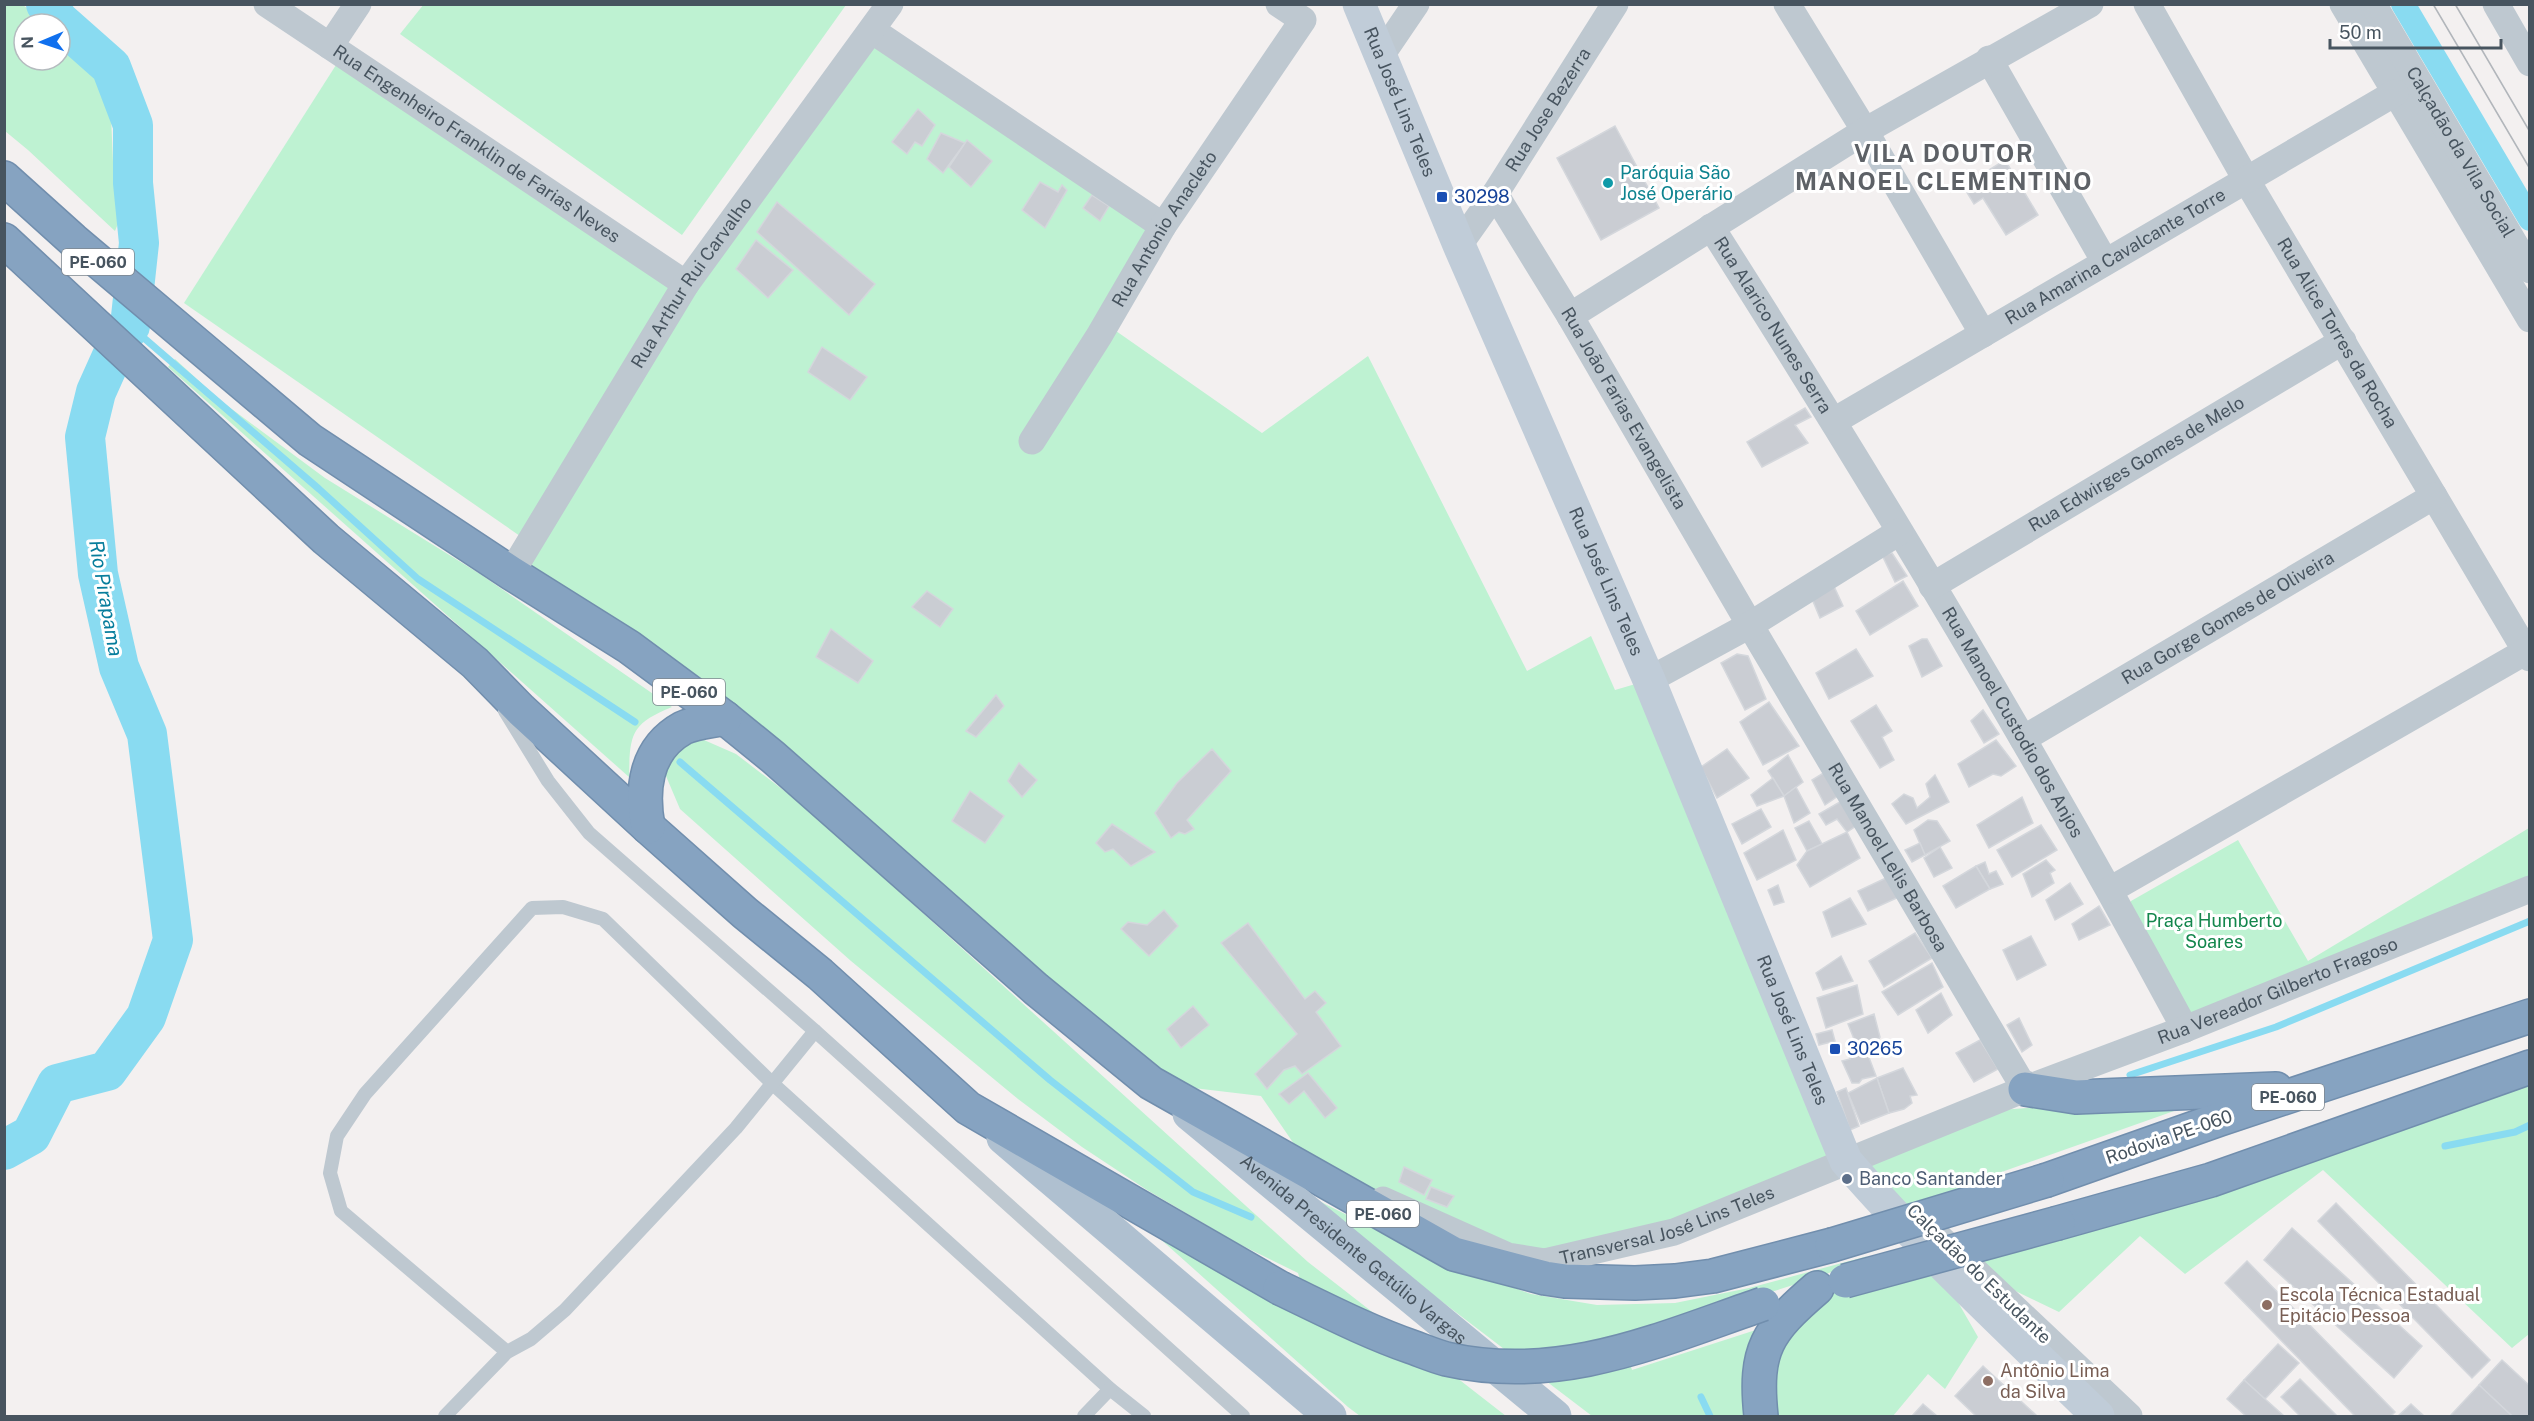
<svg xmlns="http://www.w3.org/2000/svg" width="2534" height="1421" viewBox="0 0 2534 1421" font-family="'Public Sans',sans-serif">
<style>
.green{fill:#bef2d2}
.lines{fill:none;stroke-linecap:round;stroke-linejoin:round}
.stream{stroke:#89dbf1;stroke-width:7}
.canal{stroke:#89dbf1;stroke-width:24}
.river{stroke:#89dbf1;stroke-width:40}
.building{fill:#cacdd3;stroke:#d4d7dc;stroke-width:1.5}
.highway-casing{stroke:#718ead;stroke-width:36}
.lane{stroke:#bec8d0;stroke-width:14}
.street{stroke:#bec8d0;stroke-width:27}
.secondary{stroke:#c0ccd8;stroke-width:33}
.primary{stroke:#afc0d0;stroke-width:33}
.highway{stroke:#86a3c1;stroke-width:33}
.tram{stroke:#b2b6bb;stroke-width:1.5}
.highway-bridge-casing{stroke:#718ead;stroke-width:36;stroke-linecap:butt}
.highway-bridge{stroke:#86a3c1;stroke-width:33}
.culture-dot{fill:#0f9aa8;stroke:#fff;stroke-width:2}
.transit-dot{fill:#1a4fb4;stroke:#fff;stroke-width:2}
.service-dot{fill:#5c6f8a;stroke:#fff;stroke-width:2}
.education-dot{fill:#8d6e63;stroke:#fff;stroke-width:2}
.labels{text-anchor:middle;stroke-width:6;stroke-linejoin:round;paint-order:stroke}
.shield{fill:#fff;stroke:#7e878f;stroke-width:1.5}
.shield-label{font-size:16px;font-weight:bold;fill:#47545f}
.street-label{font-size:18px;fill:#47545f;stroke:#fff}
.culture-label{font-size:18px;fill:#0d838f;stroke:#fff;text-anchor:start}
.transit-label{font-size:18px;fill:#164399;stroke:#fff;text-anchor:start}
.park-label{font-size:18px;fill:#13864c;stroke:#fff}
.service-label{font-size:18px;fill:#4e5e75;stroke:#fff;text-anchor:start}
.education-label{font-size:18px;fill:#785e54;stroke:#fff;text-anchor:start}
.water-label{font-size:20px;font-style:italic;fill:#077d9c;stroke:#fff}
.district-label{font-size:24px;font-weight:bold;letter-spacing:1.5px;fill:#5d6166;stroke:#fff}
</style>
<rect width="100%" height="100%" fill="#f3f0f0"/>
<g class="green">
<polygon points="424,4 846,4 846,5 682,235 400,34"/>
<polygon points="4,5 23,5 46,24 24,24 24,60 60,60 60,38 106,84 111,116 113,162 125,206 115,231 28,150 5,131"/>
<polygon points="874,32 1159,225 1106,324 1262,433 1368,356 1527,671 1591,636 1615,690 1649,680 1846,1161 1671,1225 1557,1248 1635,1283 1565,1281 1316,1176 1261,1096 1151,1083 921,886 511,573 686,284"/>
<polygon points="336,65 672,287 520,536 184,303"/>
<path d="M175 359 221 401 325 478 480 574 672 707C630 724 630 735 629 777L168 367Z"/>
<polygon points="704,740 736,754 808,809 1308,1262 1506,1416 1360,1416 1348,1407 1157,1236 1313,1321 1298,1273 1237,1243 1147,1190 1082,1147 1018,1099 851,961 680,809 663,769 682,742"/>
<polygon points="2529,828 2529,883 2192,1016 2129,907 2131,901 2238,840 2308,961"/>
<polygon points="2529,1060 2529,1334 2512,1348 2323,1170 2185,1274 2140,1236 2059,1312 1972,1270 1972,1247"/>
<polygon points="2191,1105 1996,1174 1943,1196 1894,1208 1860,1162 2000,1110 2053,1106"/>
<polygon points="1293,1188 1431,1257 1531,1294 1597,1305 1675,1303 1749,1288 1868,1256 1822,1276 1622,1339 1632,1370 1765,1327 1749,1416 1592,1416"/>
<polygon points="1932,1257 1978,1337 1945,1389 1928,1374 1893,1416 1767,1416 1784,1297"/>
</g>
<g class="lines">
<g class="stream">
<polyline points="130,326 319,489 418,579 635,722"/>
<polyline points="680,762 1050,1080 1193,1192 1251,1217"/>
<polyline points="2130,1075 2276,1027 2530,921"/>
<polyline points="2445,1146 2515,1132 2530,1125"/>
<polyline points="1701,1397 1710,1416"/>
</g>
<polyline class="canal" points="2403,4 2530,219"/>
<polyline class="river" points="4,1150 31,1135 57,1084 107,1071 146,1017 173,940 147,734 119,667 98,574 85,437 96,392 118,343 130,326 139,243 133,183 133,125 111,67 59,21 46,4"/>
</g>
<g class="building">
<polygon points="918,109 935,125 922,146 915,142 907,154 892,142"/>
<polygon points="1615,126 1659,208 1601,240 1557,158"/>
<polygon points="941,133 965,143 943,173 927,159"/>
<polygon points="967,140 992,161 971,187 949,167"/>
<polygon points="2005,160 2038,215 2006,235 1983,198 1974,204 1963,186"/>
<polygon points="1040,182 1058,192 1062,185 1067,190 1045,228 1022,210"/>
<polygon points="1092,195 1109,206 1100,221 1083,208"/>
<polygon points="777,202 875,284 849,315 757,232"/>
<polygon points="756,240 793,270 768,298 736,269"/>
<polygon points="822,347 867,377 850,400 808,372"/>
<polygon points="1805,408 1811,417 1795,425 1808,443 1762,467 1747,442"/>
<polygon points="1892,553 1907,576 1895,582 1882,555"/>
<polygon points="1903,581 1918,606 1870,635 1856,611"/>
<polygon points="1832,582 1843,606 1820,618 1810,594"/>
<polygon points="927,591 953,609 940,627 912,607"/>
<polygon points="831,629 873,661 858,683 816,657"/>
<polygon points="1922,639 1927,639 1942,666 1922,677 1909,646"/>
<polygon points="1856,649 1873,676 1829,699 1816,673"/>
<polygon points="1737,654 1748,656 1766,699 1745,710 1721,663"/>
<polygon points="996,695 1004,706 976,737 966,731"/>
<polygon points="1769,702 1799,746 1763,765 1740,722"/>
<polygon points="1876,705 1892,731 1882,737 1894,760 1880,768 1851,721"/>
<polygon points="1983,710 1999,734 1984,743 1971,721"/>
<polygon points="1996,740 2016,766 2001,776 1993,774 1969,787 1958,764"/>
<polygon points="1212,749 1231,771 1187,820 1194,829 1185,834 1179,832 1171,838 1155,813 1177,783"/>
<polygon points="1727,749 1749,778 1717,798 1701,767"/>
<polygon points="1788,755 1803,782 1784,796 1768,771"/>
<polygon points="1019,763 1037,780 1022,797 1008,781"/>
<polygon points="1825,772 1838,796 1825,805 1812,780"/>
<polygon points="1935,775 1949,802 1906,824 1892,804 1904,794 1913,798 1917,808 1930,797 1926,784"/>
<polygon points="1773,778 1784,796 1757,806 1751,795"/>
<polygon points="1796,787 1810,813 1794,823 1784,796"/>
<polygon points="970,791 1004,816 985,843 952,821"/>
<polygon points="2022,797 2033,823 1989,848 1977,825"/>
<polygon points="1845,799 1859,824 1847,832 1837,819 1826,825 1819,814"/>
<polygon points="1761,809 1771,827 1742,844 1732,824"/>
<polygon points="1928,820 1937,821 1950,841 1925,855 1914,830"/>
<polygon points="1809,821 1822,844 1807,851 1795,828"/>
<polygon points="1112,824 1155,852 1131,866 1113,849 1105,852 1096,843"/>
<polygon points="2041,825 2057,850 2012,877 1997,850"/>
<polygon points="1783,830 1796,860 1757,880 1744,853"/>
<polygon points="1847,832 1860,858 1810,887 1797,865 1807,851"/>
<polygon points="1920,843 1925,855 1912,862 1905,850"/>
<polygon points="1940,847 1952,868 1934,877 1924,858"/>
<polygon points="2046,860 2055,870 2050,873 2054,883 2032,897 2023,874"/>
<polygon points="1985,862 1989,874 1996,871 2003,884 1990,889 1976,866"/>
<polygon points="1976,866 1990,889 1956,908 1943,886"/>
<polygon points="1886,878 1899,897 1868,911 1858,891"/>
<polygon points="2070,883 2083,904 2055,920 2046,900"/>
<polygon points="1778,885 1784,902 1774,905 1768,890"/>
<polygon points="1850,898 1866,924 1832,937 1823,912"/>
<polygon points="2099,906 2110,925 2079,940 2072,924"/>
<polygon points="1164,910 1178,926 1149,956 1121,929 1128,922 1147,925"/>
<polygon points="1248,923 1305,999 1315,991 1326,1003 1316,1012 1341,1046 1302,1074 1295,1066 1284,1070 1267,1089 1255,1074 1297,1034 1221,943"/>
<polygon points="1915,933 1932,958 1884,987 1869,961"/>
<polygon points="2031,936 2046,965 2017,980 2003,950"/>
<polygon points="1841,956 1853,981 1823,990 1816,973"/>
<polygon points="1932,963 1943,987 1898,1015 1882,992"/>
<polygon points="1857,985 1863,1014 1826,1028 1817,998"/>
<polygon points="1941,993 1952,1015 1928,1033 1916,1010"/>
<polygon points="1193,1006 1209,1025 1181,1048 1167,1029"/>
<polygon points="1874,1014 1880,1037 1878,1040 1856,1044 1848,1024"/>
<polygon points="2019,1018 2032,1045 2022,1052 2007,1025"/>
<polygon points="1832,1030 1835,1041 1819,1045 1816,1034"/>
<polygon points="1980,1040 1998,1069 1974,1082 1956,1053"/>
<polygon points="1865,1047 1876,1076 1862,1079 1859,1083 1852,1083 1842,1061 1850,1059 1848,1051"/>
<polygon points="1903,1068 1917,1095 1910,1096 1912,1103 1904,1109 1889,1113 1877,1078"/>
<polygon points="1308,1073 1337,1108 1325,1118 1304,1091 1289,1104 1279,1094"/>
<polygon points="1877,1078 1889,1113 1861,1124 1848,1093"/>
<polygon points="1846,1088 1859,1126 1850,1130 1837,1092"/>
<polygon points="1404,1167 1432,1180 1424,1195 1399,1182"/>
<polygon points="1431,1187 1454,1196 1447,1207 1426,1199"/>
<polygon points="2336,1203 2490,1360 2472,1378 2318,1221"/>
<polygon points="2292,1228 2422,1346 2394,1378 2264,1260"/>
<polygon points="2247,1261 2395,1412 2391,1416 2355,1416 2225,1283"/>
<polygon points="2278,1344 2299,1363 2265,1399 2244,1380"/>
<polygon points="2502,1360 2530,1386 2530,1416 2512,1416 2479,1385"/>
<polygon points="1983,1366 2037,1416 1976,1416 1955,1396"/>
<polygon points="2300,1379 2337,1416 2300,1416 2281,1397"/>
<polygon points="2244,1380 2265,1399 2284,1416 2246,1416 2227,1399"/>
<polygon points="2479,1385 2512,1416 2453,1416 2451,1415"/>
<polygon points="1923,1404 1937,1416 1912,1416"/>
<polygon points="2411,1404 2424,1416 2398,1416"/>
</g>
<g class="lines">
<g class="highway-casing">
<g id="highway">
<polyline points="4,178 73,240 310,440 511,573 629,647 725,718 773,757 1036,989 1151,1083 1454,1254 1545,1278 1565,1281 1635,1283 1675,1281 1713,1276 1832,1245"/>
<polyline points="4,240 326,539 475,663 521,710 648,827 745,913 820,974 968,1108 1280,1288"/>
<path d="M648 827C641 789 645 749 683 728 695 722 712 721 725 718"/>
<polyline points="2025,1089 2076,1097 2276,1089"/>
<polyline points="2047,1180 2220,1119 2530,1016"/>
<polyline points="2058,1223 2211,1180 2530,1067"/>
<path d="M1761 1416C1754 1349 1767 1331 1817 1288"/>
</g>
</g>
<g class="lane">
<polyline points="505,711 548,781 589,833 815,1031 1243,1416"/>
<polyline points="507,1352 341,1211 330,1173 337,1136 365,1094 532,908 563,907 603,919 773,1084 1110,1389 1144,1416"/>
<polyline points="445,1416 507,1352 531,1339 565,1310 736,1128 815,1031"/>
<polyline points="1084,1416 1110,1389"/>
</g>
<g class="street">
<path id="s1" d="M267 4 686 284"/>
<polyline points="1787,4 1865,131 1983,334"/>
<path id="s2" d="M2147 4 2247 181 2530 658"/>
<polyline points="2343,4 2530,319"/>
<path id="s3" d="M2373 4 2530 270"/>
<polyline points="2496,4 2530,63"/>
<polyline points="873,31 1163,226"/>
<polyline points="330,46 358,4"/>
<polyline points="1380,57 1416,4"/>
<polyline points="1989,59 2105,262"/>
<path id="s4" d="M1495 194 1570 316 1750 625 2025 1089"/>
<path id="s5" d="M1711 227C1878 489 2038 756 2185 1029"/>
<path id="s6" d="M1459 245 1495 194 1615 4"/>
<polyline points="1570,316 1865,131 2090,4"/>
<path id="s7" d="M1834 421 2395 93"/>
<path id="s8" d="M1032 441 1099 336 1163 226 1303 20 1279 4"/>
<path id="s9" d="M511 573 686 284 890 4"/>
<path id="s10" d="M1932 586 2343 341"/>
<polyline points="1649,680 1750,625 1899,532"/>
<path id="s11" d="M2023 739 2434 496"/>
<polyline points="2110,890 2530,649"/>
<path id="s12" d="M1383 1200 1508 1256 1545 1262 1674 1232 2025 1089 2185 1029 2530 889"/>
<polyline points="1940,1238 2129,1416"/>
</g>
<path class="secondary" id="s13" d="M1359 4 1459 245 1649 680 1846 1161C1924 1251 2013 1333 2098 1416"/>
<g class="primary">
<path id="s14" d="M1189 1114 1555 1416"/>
<polyline points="1003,1138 1330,1416"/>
</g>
<use href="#highway" class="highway"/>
<g class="tram">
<polyline points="2433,4 2530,169"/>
<polyline points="2455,4 2530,132"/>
</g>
<g class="highway-bridge-casing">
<g id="highway-bridge">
<polyline points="1832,1245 2047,1180"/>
<polyline points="1845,1281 2058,1223"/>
<path d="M1280 1288C1324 1309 1366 1331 1412 1347 1423 1351 1435 1356 1446 1359 1560 1385 1658 1340 1763 1304"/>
</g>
</g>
<use href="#highway-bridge" class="highway-bridge"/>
</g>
<circle class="culture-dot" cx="1608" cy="183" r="6"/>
<g class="transit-dot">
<rect x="1436" y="191" width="12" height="12" rx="3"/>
<rect x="1829" y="1043" width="12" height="12" rx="3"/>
</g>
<circle class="service-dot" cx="1847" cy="1179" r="6"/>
<g class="education-dot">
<circle cx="2267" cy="1305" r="6"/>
<circle cx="1988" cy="1381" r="6"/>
</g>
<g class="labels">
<g class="shield">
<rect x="62" y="249" width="72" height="26" rx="4.5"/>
<rect x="653" y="679" width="72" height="26" rx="4.5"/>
<rect x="2252" y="1084" width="72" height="26" rx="4.5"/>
<rect x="1347" y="1201" width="72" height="26" rx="4.5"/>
</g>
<g class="shield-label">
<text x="98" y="268">PE-060</text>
<text x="689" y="698">PE-060</text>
<text x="2288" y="1103">PE-060</text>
<text x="1383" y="1220">PE-060</text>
</g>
<g class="street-label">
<text dy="6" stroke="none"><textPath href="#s13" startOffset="106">Rua José Lins Teles</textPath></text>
<text dy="6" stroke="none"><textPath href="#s6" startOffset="162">Rua Jose Bezerra</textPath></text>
<text dy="6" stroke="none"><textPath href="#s1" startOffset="252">Rua Engenheiro Franklin de Farias Neves</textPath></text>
<text dy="6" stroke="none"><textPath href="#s3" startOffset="172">Calçadão da Vila Social</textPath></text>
<text dy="6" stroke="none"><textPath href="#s8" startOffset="250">Rua Antonio Anacleto</textPath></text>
<text dy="6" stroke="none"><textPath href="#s7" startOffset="326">Rua Amarina Cavalcante Torre</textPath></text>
<text dy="6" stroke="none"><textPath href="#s9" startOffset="342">Rua Arthur Rui Carvalho</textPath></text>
<text dy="6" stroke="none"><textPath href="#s5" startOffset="116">Rua Alarico Nunes Serra</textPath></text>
<text dy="6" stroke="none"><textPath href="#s2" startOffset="380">Rua Alice Torres da Rocha</textPath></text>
<text dy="6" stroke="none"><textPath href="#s4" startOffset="250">Rua João Farias Evangelista</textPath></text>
<text dy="6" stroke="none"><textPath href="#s10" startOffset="238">Rua Edwirges Gomes de Melo</textPath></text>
<text dy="6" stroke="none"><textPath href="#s13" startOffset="628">Rua José Lins Teles</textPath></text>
<text dy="6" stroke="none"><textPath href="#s11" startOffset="238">Rua Gorge Gomes de Oliveira</textPath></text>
<text dy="6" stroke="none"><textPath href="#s5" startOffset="580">Rua Manoel Custodio dos Anjos</textPath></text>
<text dy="6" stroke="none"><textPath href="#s4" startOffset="771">Rua Manoel Lelis Barbosa</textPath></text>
<text dy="6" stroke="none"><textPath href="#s12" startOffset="957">Rua Vereador Gilberto Fragoso</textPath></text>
<text dy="6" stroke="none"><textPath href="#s13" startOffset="1114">Rua José Lins Teles</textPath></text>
<text transform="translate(2169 1137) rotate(-19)" y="6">Rodovia PE-060</text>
<text dy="6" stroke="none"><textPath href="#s12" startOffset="302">Transversal José Lins Teles</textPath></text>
<text dy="6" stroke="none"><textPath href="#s14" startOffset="213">Avenida Presidente Getúlio Vargas</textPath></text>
<text transform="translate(1979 1274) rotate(44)" y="6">Calçadão do Estudante</text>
</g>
<g class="culture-label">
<text x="1620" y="179">Paróquia São<tspan x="1620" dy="21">José Operário</tspan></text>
</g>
<g class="transit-label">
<text x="1454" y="203">30298</text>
<text x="1847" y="1055">30265</text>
</g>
<g class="park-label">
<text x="2214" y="927">Praça Humberto<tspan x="2214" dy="21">Soares</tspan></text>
</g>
<g class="service-label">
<text x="1859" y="1185">Banco Santander</text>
</g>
<g class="education-label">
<text x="2279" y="1301">Escola Técnica Estadual<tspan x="2279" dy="21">Epitácio Pessoa</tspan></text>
<text x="2000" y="1377">Antônio Lima<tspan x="2000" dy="21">da Silva</tspan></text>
</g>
<g class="water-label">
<text transform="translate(106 598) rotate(80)" y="7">Rio Pirapama</text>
</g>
<g class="district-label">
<text x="1944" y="162">VILA DOUTOR<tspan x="1944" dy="28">MANOEL CLEMENTINO</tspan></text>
</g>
</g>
<rect width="2534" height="1421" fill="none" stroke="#47545f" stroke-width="12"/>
<g transform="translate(42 42) rotate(268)"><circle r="28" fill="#ffffff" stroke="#b5bbbf" stroke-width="1.5"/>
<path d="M0-4.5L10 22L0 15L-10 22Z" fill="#1070ee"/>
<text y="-9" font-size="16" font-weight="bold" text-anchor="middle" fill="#47545f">N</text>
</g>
<path d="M2330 39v9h171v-9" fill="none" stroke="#47545f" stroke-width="3"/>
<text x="2339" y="39" font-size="18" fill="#47545f" stroke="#ffffff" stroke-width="4.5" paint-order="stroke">50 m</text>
</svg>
